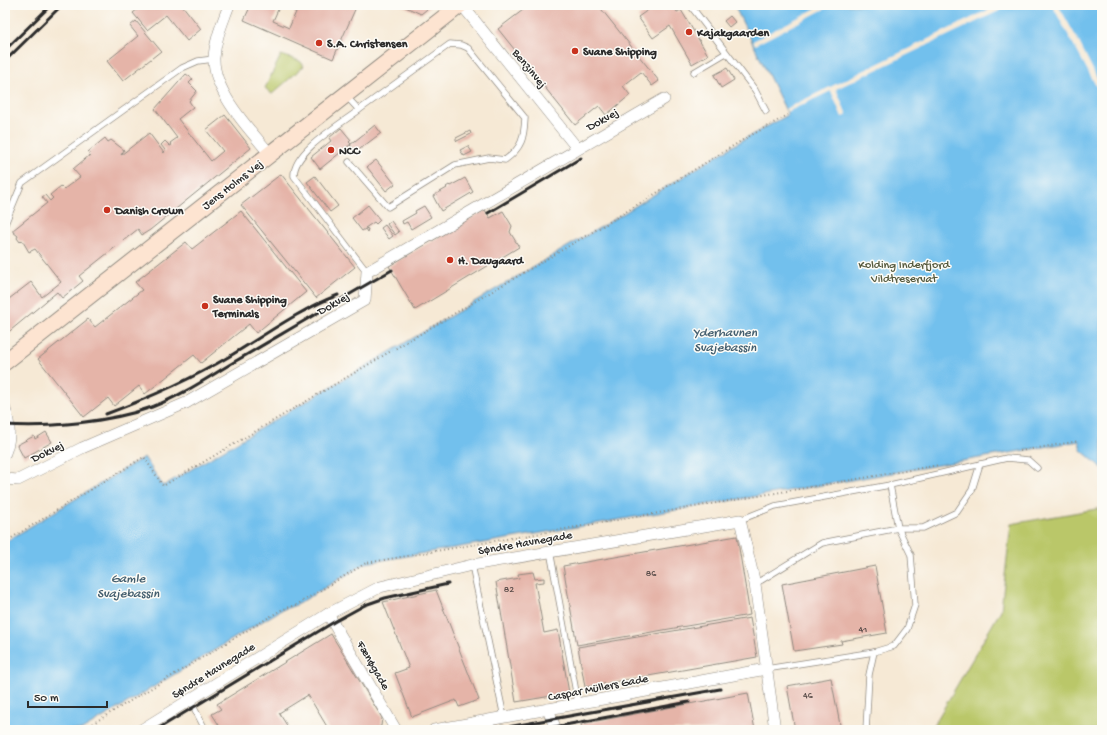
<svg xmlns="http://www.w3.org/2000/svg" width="1107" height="735" viewBox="0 0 1107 735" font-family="'Gochi Hand',sans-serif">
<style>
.green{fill:#bac769;stroke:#72794a}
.water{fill:#72c0ed;stroke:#4e768c}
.pier{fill:#f6e9d5}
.building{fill:#e5b4a8}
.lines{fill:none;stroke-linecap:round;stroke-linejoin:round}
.service-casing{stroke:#908a80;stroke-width:7}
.minor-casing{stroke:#908a80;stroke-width:12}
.secondary-casing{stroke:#908a80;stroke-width:18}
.path{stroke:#908a80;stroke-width:2;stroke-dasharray:1 3;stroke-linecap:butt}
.service{stroke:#fff;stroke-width:5.5}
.minor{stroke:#fff;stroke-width:11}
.secondary{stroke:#fde4d1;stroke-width:16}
.rail{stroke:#2b2b2b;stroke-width:3}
.poi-dot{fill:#c8321e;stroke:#fdfcf7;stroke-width:1.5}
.labels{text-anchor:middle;stroke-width:3;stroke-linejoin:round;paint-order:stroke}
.number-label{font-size:10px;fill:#5a4d4a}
.poi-label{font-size:12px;font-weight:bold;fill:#2b2b2b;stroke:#fdfcf7;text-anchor:start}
.street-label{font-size:12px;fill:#2b2b2b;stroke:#fdfcf7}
.park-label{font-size:12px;fill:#565a3e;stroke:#fdfcf7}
.water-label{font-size:13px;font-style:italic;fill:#445f6f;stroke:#fdfcf7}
</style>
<rect width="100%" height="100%" fill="#fdfcf7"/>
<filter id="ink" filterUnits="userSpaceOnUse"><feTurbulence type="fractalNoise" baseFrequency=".025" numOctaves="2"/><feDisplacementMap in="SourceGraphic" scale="8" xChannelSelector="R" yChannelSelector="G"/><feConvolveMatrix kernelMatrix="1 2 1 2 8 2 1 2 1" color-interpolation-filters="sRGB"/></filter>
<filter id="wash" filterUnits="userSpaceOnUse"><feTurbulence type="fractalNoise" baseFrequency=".012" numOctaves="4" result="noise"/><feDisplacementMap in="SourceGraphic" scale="16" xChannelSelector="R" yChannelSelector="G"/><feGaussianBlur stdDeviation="0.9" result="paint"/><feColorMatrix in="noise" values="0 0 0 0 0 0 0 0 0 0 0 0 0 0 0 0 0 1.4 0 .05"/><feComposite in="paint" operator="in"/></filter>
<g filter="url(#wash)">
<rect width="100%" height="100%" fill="#f6e9d5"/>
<g class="green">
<polygon points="281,55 300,61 304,66 272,94 265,88"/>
<polygon points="1102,508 1102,730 931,730 1001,610 1011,524"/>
</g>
<polygon class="water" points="734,5 1102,5 1102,468 1081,450 1079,441 366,563 296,605 281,610 82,730 5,730 5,542 144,457 163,486 611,221 746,138 788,115"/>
<g class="pier">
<polygon points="822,5 832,5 755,45 753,41"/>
<polygon points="998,5 1001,10 836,89 847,115 842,117 831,91 787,112 785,109"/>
<polygon points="1052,5 1058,5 1078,40 1102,88 1102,97"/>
</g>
<g id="blocks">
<g class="building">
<polygon points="143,5 182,5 201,29 187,41 166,15 147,30 133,13"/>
<polygon points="251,5 280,5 273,21 289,28 296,12 280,5 357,5 333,59 244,20"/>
<polygon points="401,5 432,5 421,14"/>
<polygon points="519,5 598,5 659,81 652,86 641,72 623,86 630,95 606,115 599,106 575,125 498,29 523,10"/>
<polygon points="655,5 672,5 677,12 681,10 708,55 692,64 670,26 653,38 638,17"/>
<polygon points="730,16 735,22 729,27 724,21"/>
<polygon points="136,21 161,51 123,81 107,61 138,36 130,26"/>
<polygon points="727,68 734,80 721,88 714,75"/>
<polygon points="186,74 193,79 189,83 197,91 189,101 193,107 178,119 211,161 223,151 206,130 225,115 251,148 150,230 142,235 138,229 79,276 83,281 62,298 57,292 5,335 5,302 31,282 42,297 61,282 35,249 29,252 22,240 20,242 17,238 18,236 13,232 13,230 47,203 42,197 45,195 50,201 53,198 50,195 61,186 64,189 80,177 73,169 90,155 88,152 105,138 108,142 111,140 124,150 121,155 149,133 164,153 165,150 161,145 165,141 170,146 172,145 170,143 177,138 155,109"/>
<polygon points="375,125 381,133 356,152 350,145"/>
<polygon points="341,128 351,140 349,142 351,144 320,169 311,157 331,141 329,138"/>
<polygon points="470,131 471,134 457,141 456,140 456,138"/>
<polygon points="468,146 472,152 464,156 460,150"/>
<polygon points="376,160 395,184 386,191 367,167"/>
<polygon points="281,174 355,267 316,298 241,205"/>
<polygon points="315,176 338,206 330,212 307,182"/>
<polygon points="465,178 473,192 441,211 433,196 447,188 446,187 449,185 450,186"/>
<polygon points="368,205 380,220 376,224 374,222 365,228 368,229 367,232 365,229 362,231 352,218"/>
<polygon points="424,206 431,217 411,229 407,222 403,224 402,221 416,213 415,211"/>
<polygon points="485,210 490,218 503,211 512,226 510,232 519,247 415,310 389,266"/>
<polygon points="241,211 306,292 256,333 249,324 201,363 194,355 145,394 139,386 114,406 108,398 84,417 38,359 88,319 95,327 142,290 135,282 186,242 192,249"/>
<polygon points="391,221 399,232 395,235 387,224"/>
<polygon points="385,225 393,236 389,239 381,228"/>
<polygon points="46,432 52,442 24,458 17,445 34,436 35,439"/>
<polygon points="737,536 750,615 577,645 563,566"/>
<polygon points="875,566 887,633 841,641 842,644 794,651 782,584"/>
<polygon points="533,572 535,579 544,578 544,582 535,583 544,633 558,630 569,693 516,702 496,582 519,578 518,574"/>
<polygon points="436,590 479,700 459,707 456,700 412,717 395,673 409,668 383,602"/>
<polygon points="750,618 757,657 585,687 578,647"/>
<polygon points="331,634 382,718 381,726 374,730 329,730 308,695 279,713 288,727 284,730 222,730 212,714 221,709 217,704"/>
<polygon points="831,678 841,730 795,730 787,686"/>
<polygon points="748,693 755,730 582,730 581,724"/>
</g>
</g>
</g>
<g filter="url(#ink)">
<use href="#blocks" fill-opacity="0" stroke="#908a80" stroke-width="1"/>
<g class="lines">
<g class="service-casing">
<g id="service">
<polyline points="690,5 755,90 766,111"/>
<polyline points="694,72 726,53"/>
<path d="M347 97 359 110C341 124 293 151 294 176L367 272"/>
<path d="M349 162 388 207 455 165 489 158 505 160C522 148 524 138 525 118L468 48 461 45 450 44 359 110"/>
<polyline points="5,224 22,183 182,68 198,61 214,59"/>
<polyline points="890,485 1007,458 1028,460 1037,468"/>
<polyline points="740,520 775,506 890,485 898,528 822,543 755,584"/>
<polyline points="550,551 578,703"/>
<polyline points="472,565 504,717"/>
<polyline points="766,669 874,652 894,646 907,629 915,605 911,555 898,528 923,528 957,512 972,490 980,464"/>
<polyline points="190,700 205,729"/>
<polyline points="866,730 869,675 874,652"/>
</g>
</g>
<g class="minor-casing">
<g id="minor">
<path d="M229 5C223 22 215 39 214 58 213 92 250 130 270 154"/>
<polyline points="462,5 577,148"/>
<path d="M5 409C10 425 11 438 5 453"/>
<polyline points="5,479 18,480 82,448 186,403 365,300 367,272 664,99"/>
<polyline points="328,614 396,730"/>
<polyline points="548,709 556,730"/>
<polyline points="141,730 328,614 380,587 472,565 740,520 755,584 775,730"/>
<polyline points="434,730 766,669"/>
</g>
</g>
<g class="secondary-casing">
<polyline id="secondary" points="5,362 460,5"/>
</g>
<g class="path">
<polyline points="1020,451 1079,441"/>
<polyline points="5,542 144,457 163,486 611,221 746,138 788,115"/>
<polyline points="82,730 281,610 296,605 366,563 939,465"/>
</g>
<use href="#service" class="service"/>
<use href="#minor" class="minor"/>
<use href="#secondary" class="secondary"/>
<g class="rail">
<polyline points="5,50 51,5"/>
<polyline points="5,61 62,5"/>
<polyline points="488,213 581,158"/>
<path d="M106 414C149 398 190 380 230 356 265 335 299 310 338 295"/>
<path d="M5 425C50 428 110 422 152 407 181 396 207 378 234 362 287 331 339 300 392 270"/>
<polyline points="156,730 334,622 365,605 385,598 448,584"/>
<polyline points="491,730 720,689"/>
<polyline points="538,730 689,702"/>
</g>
</g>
</g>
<g class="poi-dot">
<circle cx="689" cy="32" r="4"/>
<circle cx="319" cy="43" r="4"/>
<circle cx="575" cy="51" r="4"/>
<circle cx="331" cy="150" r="4"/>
<circle cx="107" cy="210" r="4"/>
<circle cx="450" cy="260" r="4"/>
<circle cx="205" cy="306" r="4"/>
</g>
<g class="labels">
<g class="number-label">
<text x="651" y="576">86</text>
<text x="509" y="592">82</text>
<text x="863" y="632">41</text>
<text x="808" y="698">46</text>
</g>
<g class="poi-label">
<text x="697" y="36">Kajakgaarden</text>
<text x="327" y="47">S.A. Christensen</text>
<text x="583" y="55">Svane Shipping</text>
<text x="339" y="154">NCC</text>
<text x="115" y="214">Danish Crown</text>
<text x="458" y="264">H. Daugaard</text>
<text x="213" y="303">Svane Shipping<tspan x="213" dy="14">Terminals</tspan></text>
</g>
<g class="street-label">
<text transform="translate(530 68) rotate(51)" y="4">Benzinvej</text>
<text transform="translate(602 119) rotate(-29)" y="4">Dokvej</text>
<text transform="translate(232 184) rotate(-38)" y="4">Jens Holms Vej</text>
<text transform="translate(333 303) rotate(-30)" y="4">Dokvej</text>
<text transform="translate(47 451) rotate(-26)" y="4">Dokvej</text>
<text transform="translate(525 542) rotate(-10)" y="4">Søndre Havnegade</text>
<text transform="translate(374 665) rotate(60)" y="4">Fænøgade</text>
<text transform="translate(213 670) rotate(-32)" y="4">Søndre Havnegade</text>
<text transform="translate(598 687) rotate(-11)" y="4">Caspar Müllers Gade</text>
</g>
<g class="park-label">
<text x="904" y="268">Kolding Inderfjord<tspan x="904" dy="14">Vildtreservat</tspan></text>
</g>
<g class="water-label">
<text x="725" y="336">Yderhavnen<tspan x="725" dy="15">Svajebassin</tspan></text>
<text x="128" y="582">Gamle<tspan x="128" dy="15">Svajebassin</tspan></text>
</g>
</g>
<rect width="1107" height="735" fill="none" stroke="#fdfcf7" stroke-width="20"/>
<path d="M28 701v6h79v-6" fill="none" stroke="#2b2b2b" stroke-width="2"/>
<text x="34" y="701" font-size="12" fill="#2b2b2b" stroke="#fdfcf7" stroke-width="3" paint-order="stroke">50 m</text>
</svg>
